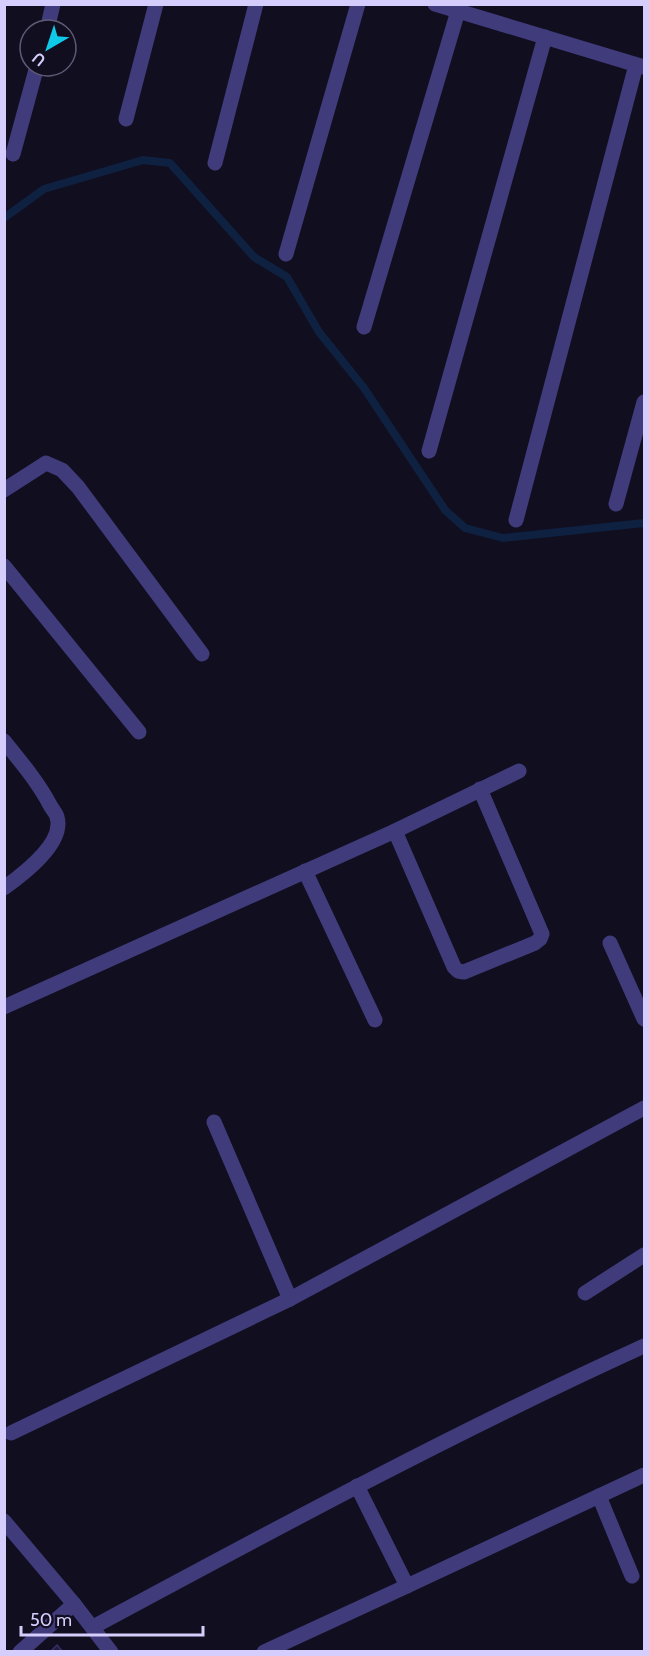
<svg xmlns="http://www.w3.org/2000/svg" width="649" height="1656" viewBox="0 0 649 1656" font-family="Cabin,sans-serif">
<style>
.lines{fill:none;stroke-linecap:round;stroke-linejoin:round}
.stream{stroke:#0f2141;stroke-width:8}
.building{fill:#231b3e;stroke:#3c2e69;stroke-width:1.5}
.street{stroke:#403b7b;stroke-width:15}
</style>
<rect width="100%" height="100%" fill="#110e1f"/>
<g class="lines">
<polyline class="stream" points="4,218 44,189 143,160 170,163 254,257 287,277 319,332 364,388 445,510 465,528 503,538 644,523"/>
</g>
<polygon class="building" points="57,1645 63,1652 50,1652"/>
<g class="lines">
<g class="street">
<polyline points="435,4 644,67"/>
<polyline points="47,30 53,4"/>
<polyline points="126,119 156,4"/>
<polyline points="13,154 37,66"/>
<polyline points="215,163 256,4"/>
<polyline points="286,254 358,4"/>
<polyline points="364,327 458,11"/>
<polyline points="429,451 545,37"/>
<polyline points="4,490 46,463 62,470 78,487 202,654"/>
<polyline points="616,504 644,402"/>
<polyline points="516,520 636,65"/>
<polyline points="4,566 139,732"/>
<path d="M4 741C21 762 38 782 50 805 52 809 56 813 57 817 65 843 22 875 4 888"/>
<polyline points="395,831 454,967 458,971 464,972 535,943 540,939 542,934 480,789"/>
<polyline points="305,871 375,1020"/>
<polyline points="610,943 644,1019"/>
<polyline points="4,1007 395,831 519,771"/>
<polyline points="214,1122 290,1299"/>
<polyline points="585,1293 644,1255"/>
<polyline points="11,1433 290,1299 644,1108"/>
<polyline points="357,1486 407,1586"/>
<polyline points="599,1496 632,1576"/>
<polyline points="4,1521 74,1604 111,1652"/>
<path d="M93 1627C275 1529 457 1431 644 1346"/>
<polyline points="20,1652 74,1604"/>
<polyline points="264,1652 407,1586 644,1475"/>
</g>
</g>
<rect width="649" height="1656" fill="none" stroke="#d5cefc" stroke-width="12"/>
<g transform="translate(48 48) rotate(219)"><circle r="28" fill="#110e1f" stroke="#5f5b77" stroke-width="1.5"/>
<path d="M0-4.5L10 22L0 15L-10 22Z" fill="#0ec9e8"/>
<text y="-9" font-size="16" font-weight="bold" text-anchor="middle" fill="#d5cefc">U</text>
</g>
<path d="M21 1626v9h182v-9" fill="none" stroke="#d5cefc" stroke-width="3"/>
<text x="30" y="1626" font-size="18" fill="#d5cefc" stroke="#110e1f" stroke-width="4.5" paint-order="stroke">50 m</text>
</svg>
